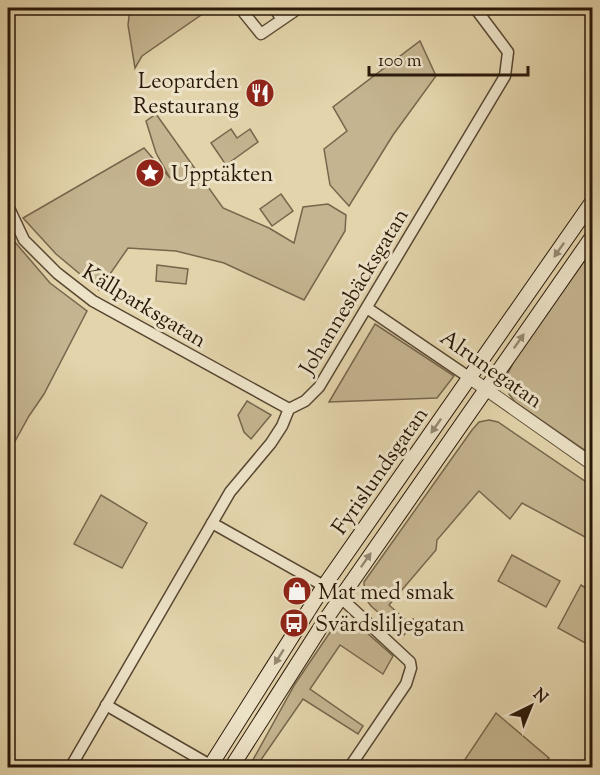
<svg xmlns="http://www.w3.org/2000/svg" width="600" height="775" viewBox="0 0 600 775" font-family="'Sorts Mill Goudy',serif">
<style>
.green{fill:#c4b48f;stroke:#77664c;stroke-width:1.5}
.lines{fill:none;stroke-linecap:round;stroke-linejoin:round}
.minor-casing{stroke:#584732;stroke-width:13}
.tertiary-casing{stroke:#584732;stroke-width:14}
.secondary-casing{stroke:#2a1809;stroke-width:16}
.minor{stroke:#ede3c8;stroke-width:10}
.tertiary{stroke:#ede3c8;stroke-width:12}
.secondary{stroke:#ede3c8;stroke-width:14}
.oneway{fill:#958872}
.labels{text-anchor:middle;stroke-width:6;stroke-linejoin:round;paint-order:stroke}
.poi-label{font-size:22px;fill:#2a1809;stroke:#ede3c8;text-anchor:start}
.street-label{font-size:22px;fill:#2a1809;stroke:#ede3c8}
</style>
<rect width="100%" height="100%" fill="#e3d4ab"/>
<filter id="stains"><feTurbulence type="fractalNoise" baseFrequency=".00333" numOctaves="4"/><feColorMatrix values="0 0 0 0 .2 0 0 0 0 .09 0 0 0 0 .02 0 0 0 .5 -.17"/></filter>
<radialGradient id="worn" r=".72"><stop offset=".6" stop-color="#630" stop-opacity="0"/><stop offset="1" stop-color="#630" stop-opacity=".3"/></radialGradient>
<g class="green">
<polygon points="130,8 196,8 201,15 142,56 135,68 128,25"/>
<polygon points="420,41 436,76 393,135 349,206 330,185 324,149 347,131 333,107"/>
<polygon points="156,114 223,208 269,228 294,243 303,207 328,204 346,215 345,231 304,300 224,263 176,251 128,248 99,290 56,254 23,218 144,148 170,178 156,153 146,121"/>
<polygon points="231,129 237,138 250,129 258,142 226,165 211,143"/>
<polygon points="281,194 293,211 272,226 260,209"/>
<polygon points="8,234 50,283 87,311 44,394 29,416 8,454"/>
<polygon points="592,250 592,455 515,402 509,394 507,375 517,355"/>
<polygon points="157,265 188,269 186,284 156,281"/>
<polygon points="375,324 454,376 437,398 329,402"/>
<polygon points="247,401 271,415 251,439 244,432 238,415"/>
<polygon points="489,420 498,422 592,486 592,526 585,537 522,503 510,519 479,491 437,540 436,550 389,605 409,623 413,619 415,622 404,635 371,606 365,598 364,582 472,430 479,422"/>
<polygon points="101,495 147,523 122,568 74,544"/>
<polygon points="512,555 560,581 546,607 498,581"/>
<polygon points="581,585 592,592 592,638 590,637 587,644 558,628"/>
<polygon points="347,623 358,625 393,656 383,674 340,645 310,689 363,726 358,734 303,699 256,767 249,767 295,684 335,625"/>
<polygon points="496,713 549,758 540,767 460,767"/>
</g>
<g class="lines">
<g class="minor-casing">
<g id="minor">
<polyline points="240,8 261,34 299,8"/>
<polyline points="274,8 282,19"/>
<polyline points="8,206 24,240 57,273 93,301 289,409"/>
<polyline points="367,308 470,378"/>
<polyline points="212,523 324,586 340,597 410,662 411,668 406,684 349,768"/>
<polyline points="106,705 210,765"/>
<polyline points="70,768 230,492 271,443 282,426 289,409 305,401 319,387 505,76 508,52 475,8"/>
</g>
</g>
<g class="tertiary-casing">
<polyline id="tertiary" points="470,378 592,464"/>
</g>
<g class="secondary-casing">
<g id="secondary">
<polyline points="209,768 324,586 592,202"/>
<polyline points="231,768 326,619 592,237"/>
</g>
</g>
<use href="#minor" class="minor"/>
<use href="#tertiary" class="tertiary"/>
<use href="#secondary" class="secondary"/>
</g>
<defs><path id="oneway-solid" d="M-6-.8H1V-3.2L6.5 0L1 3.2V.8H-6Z" transform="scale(1.5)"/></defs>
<g class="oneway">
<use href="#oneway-solid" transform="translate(559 250) rotate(125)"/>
<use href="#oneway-solid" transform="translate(519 341) rotate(-55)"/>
<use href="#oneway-solid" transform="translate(436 426) rotate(125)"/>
<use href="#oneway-solid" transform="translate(366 560) rotate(-55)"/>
<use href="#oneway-solid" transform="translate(279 657) rotate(122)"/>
</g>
<defs>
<g id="restaurant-disc" transform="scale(1.5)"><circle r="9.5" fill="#8f2418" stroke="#ede3c8"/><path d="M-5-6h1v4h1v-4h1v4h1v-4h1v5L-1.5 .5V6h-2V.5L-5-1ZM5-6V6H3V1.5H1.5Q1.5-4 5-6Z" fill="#fff"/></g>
<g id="sight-disc" transform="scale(1.5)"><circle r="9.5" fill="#8f2418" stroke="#ede3c8"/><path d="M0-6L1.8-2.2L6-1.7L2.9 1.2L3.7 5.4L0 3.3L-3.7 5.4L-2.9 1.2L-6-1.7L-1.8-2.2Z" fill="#fff"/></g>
<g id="shop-disc" transform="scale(1.5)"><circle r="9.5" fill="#8f2418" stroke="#ede3c8"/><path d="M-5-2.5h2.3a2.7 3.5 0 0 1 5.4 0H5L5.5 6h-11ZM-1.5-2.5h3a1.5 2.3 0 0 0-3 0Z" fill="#fff"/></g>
<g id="bus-disc" transform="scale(1.5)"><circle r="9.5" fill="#8f2418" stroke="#ede3c8"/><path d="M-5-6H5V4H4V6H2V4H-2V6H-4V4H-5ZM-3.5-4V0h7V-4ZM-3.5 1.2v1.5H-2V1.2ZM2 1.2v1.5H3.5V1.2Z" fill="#fff"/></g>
</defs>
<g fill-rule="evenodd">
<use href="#restaurant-disc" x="260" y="93"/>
<use href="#sight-disc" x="150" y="173"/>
<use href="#shop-disc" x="297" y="591"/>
<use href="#bus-disc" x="294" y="623"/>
</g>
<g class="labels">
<g class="poi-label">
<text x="239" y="88" text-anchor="end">Leoparden<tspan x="239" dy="25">Restaurang</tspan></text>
<text x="171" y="181">Upptäkten</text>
<text x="318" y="599">Mat med smak</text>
<text x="315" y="631">Svärdsliljegatan</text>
</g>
<g class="street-label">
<text transform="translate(353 291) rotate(-59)" y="8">Johannesbäcksgatan</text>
<text transform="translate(145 305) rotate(31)" y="8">Källparksgatan</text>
<text transform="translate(492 368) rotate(35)" y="8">Alrunegatan</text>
<text transform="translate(379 470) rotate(-55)" y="8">Fyrislundsgatan</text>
</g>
</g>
<rect width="600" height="775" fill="none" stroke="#e3d4ab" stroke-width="30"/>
<rect x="9" y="9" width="582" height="757" fill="none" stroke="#2a1809" stroke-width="3"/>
<rect x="15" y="15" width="570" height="745" fill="none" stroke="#2a1809" stroke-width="1.5"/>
<g transform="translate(531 706) rotate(43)" stroke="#ede3c8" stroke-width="4.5" paint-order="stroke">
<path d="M0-4.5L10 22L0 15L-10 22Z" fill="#2a1809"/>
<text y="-9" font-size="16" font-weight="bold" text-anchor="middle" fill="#2a1809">N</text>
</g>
<path d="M369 66v9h159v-9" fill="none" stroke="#2a1809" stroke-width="3"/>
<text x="378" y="66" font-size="18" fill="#2a1809" stroke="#ede3c8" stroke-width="4.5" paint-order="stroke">100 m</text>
<rect width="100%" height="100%" filter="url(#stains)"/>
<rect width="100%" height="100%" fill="url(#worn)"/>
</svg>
